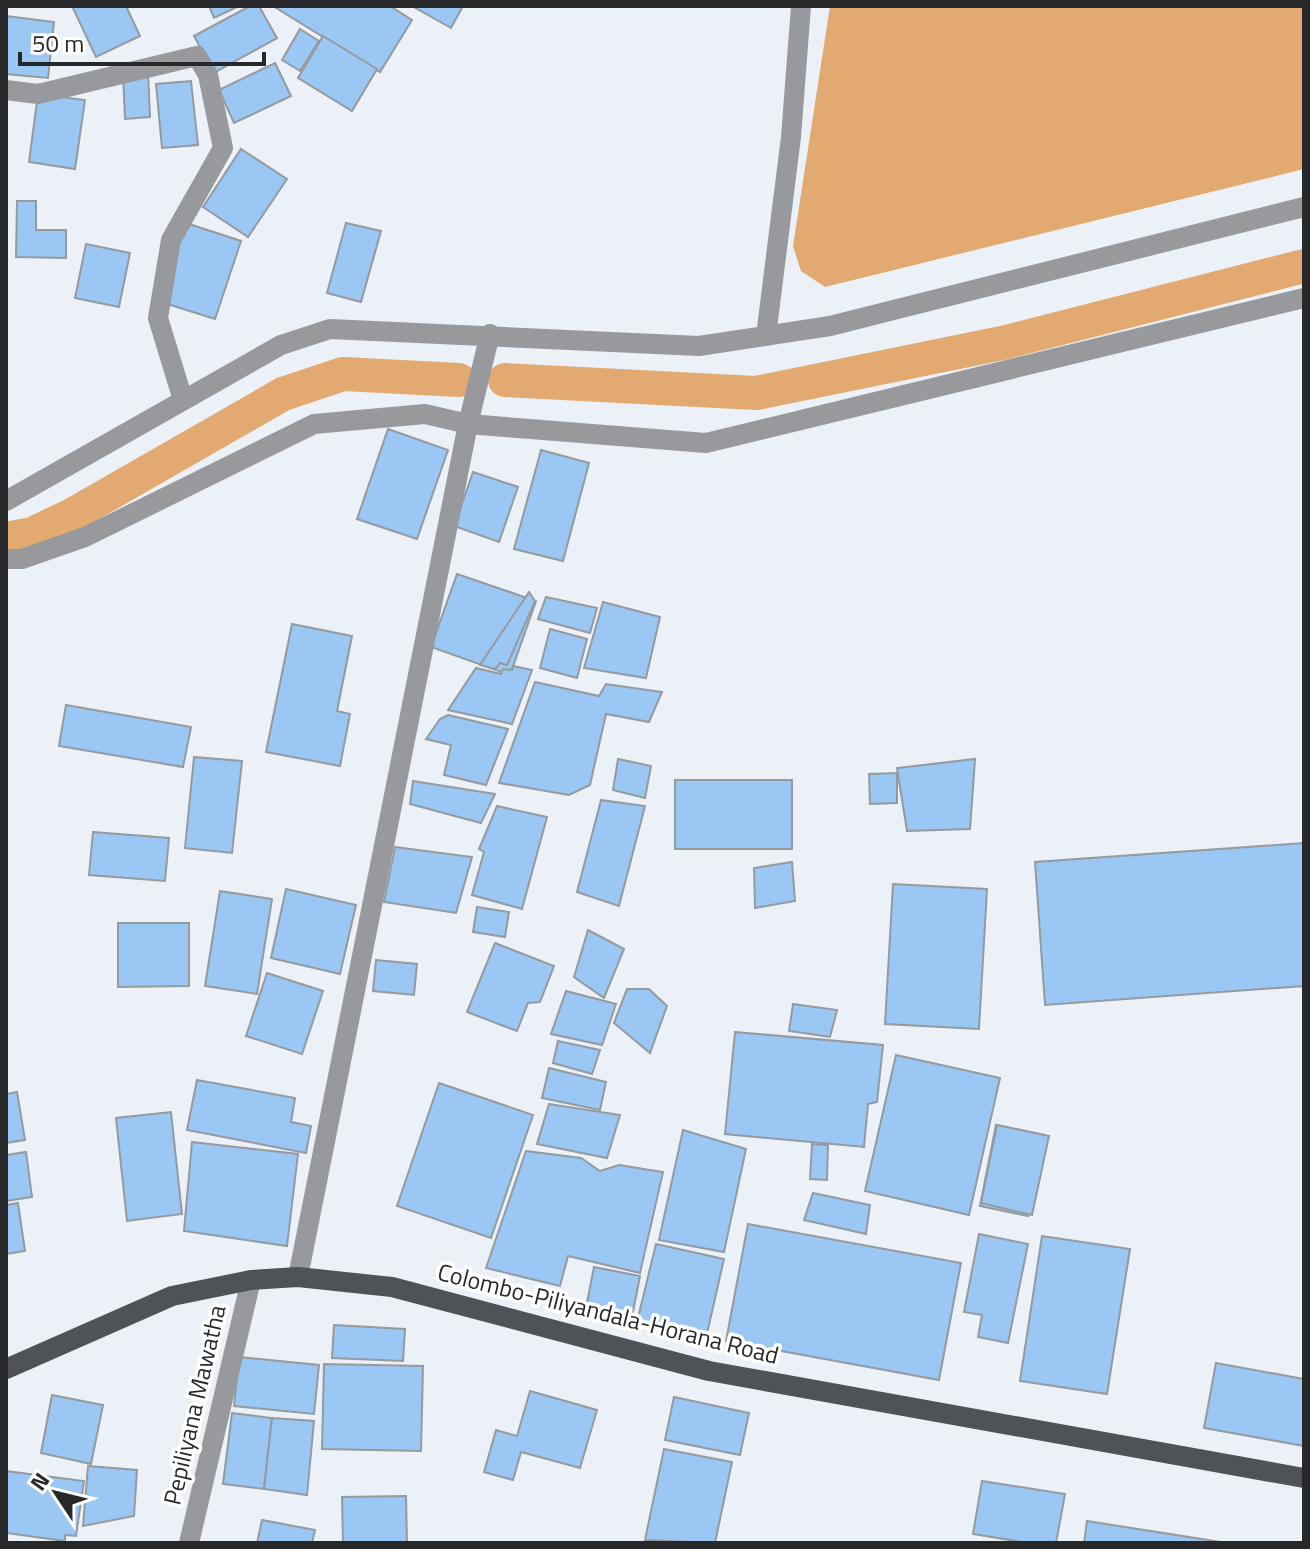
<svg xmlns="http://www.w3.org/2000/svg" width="1310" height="1549" viewBox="0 0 1310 1549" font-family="'Titillium Web',sans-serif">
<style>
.water{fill:#e2a970}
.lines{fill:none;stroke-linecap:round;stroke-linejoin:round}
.canal{stroke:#e2a970;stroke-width:34}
.building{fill:#9ac7f4;stroke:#959a9f;stroke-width:2}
.minor{stroke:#97999c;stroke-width:20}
.major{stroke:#4f5357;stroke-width:20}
.labels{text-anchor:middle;stroke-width:7;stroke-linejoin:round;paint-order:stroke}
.street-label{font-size:24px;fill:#26282a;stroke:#fff}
</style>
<rect width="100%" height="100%" fill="#ecf1f7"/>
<polygon class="water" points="830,6 1304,6 1304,169 825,287 801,271 793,246"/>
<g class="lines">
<g class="canal">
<polyline points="505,380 756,393 1002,343 1304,266"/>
<polyline points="6,539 32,534 72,515 283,394 343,374 459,380"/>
</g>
</g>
<g class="building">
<polygon points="72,6 126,6 140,36 96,57"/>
<polygon points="209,6 239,6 214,18"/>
<polygon points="250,6 259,6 277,38 214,73 194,36"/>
<polygon points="273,6 390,6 412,20 380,72"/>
<polygon points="412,6 463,6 451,28"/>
<polygon points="6,16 54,22 48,78 6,74"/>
<polygon points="300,29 319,41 300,71 282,60"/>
<polygon points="323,36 377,69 352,111 298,78"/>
<polygon points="275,63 291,96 234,123 219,90"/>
<polygon points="148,72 150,117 125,119 123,74"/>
<polygon points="191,81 198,145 162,148 156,84"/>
<polygon points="38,94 85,100 75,169 29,162"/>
<polygon points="241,149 287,179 248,237 203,207"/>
<polygon points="17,201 36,201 36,230 66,230 66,258 16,257"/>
<polygon points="183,222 241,241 215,319 158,301"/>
<polygon points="346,223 381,231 361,302 327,293"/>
<polygon points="86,244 130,253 119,307 75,298"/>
<polygon points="388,429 448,450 417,539 357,519"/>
<polygon points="541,450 589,463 563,561 514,549"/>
<polygon points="473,472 518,487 499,542 454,526"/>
<polygon points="457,574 536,601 510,675 431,647"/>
<polygon points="529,592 535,601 507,665 500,663 495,669 480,665"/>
<polygon points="546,597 597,608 590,633 538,619"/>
<polygon points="603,602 660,617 646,678 584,668"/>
<polygon points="292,624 352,636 337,711 350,714 340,766 266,752"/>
<polygon points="550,629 587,639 577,678 540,668"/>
<polygon points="513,666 532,670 512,724 448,710 476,668 501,674 503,669 512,670"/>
<polygon points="535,682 599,696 606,684 662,692 649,722 606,714 590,785 569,795 499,783"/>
<polygon points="66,705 191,727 183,767 59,746"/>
<polygon points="448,715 508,729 486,785 444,775 451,745 426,739 440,719"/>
<polygon points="194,757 242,761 232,853 185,848"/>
<polygon points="618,759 651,766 645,798 613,790"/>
<polygon points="975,759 970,829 907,831 897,768"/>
<polygon points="897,773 897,803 870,804 869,774"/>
<rect x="675" y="780" width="117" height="69"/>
<polygon points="413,781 495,794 481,823 410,804"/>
<polygon points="601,800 645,806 619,906 577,892"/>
<polygon points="497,806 547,817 522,909 472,895 484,852 479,849"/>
<polygon points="93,832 169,838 165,881 89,875"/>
<polygon points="1304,843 1304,986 1045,1005 1035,862"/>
<polygon points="395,847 472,857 456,913 384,902"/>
<polygon points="792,862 795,901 755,908 754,868"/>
<polygon points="893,884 987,889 979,1029 885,1024"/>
<polygon points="286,889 356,905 340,974 271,958"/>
<polygon points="220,891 272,899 257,994 205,986"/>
<polygon points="477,907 509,912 505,937 473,932"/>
<polygon points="118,923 189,923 189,986 118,987"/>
<polygon points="588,930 624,949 604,998 574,977"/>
<polygon points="495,943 554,966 540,1002 528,1003 517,1031 467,1012"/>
<polygon points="376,960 417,964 414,995 373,991"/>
<polygon points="267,973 323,991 302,1054 246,1036"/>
<polygon points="627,989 649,989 667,1006 650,1053 614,1023"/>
<polygon points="566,991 616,1004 602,1045 551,1034"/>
<polygon points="793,1004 837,1010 830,1037 789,1031"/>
<polygon points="735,1032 883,1045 877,1102 868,1104 864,1147 725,1134"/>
<polygon points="558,1041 600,1050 592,1074 553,1063"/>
<polygon points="896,1055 1000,1078 969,1215 865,1191"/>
<polygon points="549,1068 606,1082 600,1110 542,1098"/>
<polygon points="197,1080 295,1098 291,1122 311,1126 306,1153 187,1130"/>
<polygon points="439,1083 533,1115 491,1238 397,1206"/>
<polygon points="17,1092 25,1140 6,1143 6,1094"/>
<polygon points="549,1104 620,1115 607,1158 537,1144"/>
<polygon points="171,1112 182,1214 127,1221 116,1118"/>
<polygon points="996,1125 1045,1135 1028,1216 980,1206"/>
<polygon points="997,1125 1049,1136 1032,1215 981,1203"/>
<polygon points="683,1130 746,1149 724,1252 659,1240"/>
<polygon points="192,1142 298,1154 287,1246 184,1231"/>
<polygon points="812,1144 828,1145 827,1180 810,1179"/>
<polygon points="526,1151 581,1158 600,1171 619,1165 663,1172 640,1273 568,1256 560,1286 486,1268"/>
<polygon points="26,1152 32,1197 6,1201 6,1155"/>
<polygon points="813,1193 870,1205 866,1234 804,1220"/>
<polygon points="18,1203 25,1251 6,1254 6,1205"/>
<polygon points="748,1224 961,1263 939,1380 726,1341"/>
<polygon points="979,1234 1028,1244 1008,1343 978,1337 982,1315 964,1312"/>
<polygon points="1042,1236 1130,1249 1107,1394 1020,1381"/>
<polygon points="656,1244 724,1259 706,1338 637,1322"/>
<polygon points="594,1267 640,1276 630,1327 584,1318"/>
<polygon points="334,1325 405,1329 403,1361 332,1358"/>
<polygon points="239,1357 319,1365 314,1414 234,1406"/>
<polygon points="1216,1363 1304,1379 1304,1446 1204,1428"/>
<polygon points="324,1364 423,1366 421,1451 322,1449"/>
<polygon points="530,1391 597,1410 580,1468 521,1452 513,1480 484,1472 496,1430 517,1436"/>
<polygon points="52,1395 103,1405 91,1464 41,1453"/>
<polygon points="674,1397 749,1413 740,1455 665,1440"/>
<polygon points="232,1413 272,1418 264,1489 223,1484"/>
<polygon points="272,1418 314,1421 307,1495 264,1489"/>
<polygon points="664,1449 732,1462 715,1543 645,1540"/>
<polygon points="88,1466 137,1470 134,1516 83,1526"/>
<polygon points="6,1471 84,1481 76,1536 65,1535 65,1541 6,1533"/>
<polygon points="982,1481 1065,1494 1056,1543 1028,1543 973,1534"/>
<polygon points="406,1496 407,1543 343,1543 342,1497"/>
<polygon points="262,1520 315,1530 312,1543 257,1543"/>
<polygon points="1087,1521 1227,1543 1084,1543"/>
</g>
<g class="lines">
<g class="minor">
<polyline points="6,90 38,94 197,56 208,75 223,148 171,240 158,318 183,400"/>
<polyline points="766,336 791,137 801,6"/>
<polyline points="6,501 281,345 330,329 699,346 830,326 1304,207"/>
<polyline points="6,559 22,559 85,537 314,424 425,414 468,424 706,443 1304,298"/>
<polyline points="298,1277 468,424 490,334"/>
<polyline points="189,1543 251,1280"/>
</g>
<polyline class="major" points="6,1369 172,1296 251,1280 298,1277 392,1287 709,1371 1304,1478"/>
</g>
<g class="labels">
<g class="street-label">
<text transform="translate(608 1314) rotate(14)" y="8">Colombo-Piliyandala-Horana Road</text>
<text transform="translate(195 1405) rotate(-77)" y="8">Pepiliyana Mawatha</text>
</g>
</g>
<rect width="1310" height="1549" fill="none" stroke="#26282a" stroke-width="16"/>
<g transform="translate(56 1493) rotate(305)" stroke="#ffffff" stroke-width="6" paint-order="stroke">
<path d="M0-6L14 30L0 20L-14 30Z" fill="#26282a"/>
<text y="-12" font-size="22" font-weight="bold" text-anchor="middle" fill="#26282a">N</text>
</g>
<path d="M20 52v12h244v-12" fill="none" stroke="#26282a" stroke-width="4"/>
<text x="32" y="52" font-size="24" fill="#26282a" stroke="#ffffff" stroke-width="6" paint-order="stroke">50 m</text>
</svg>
